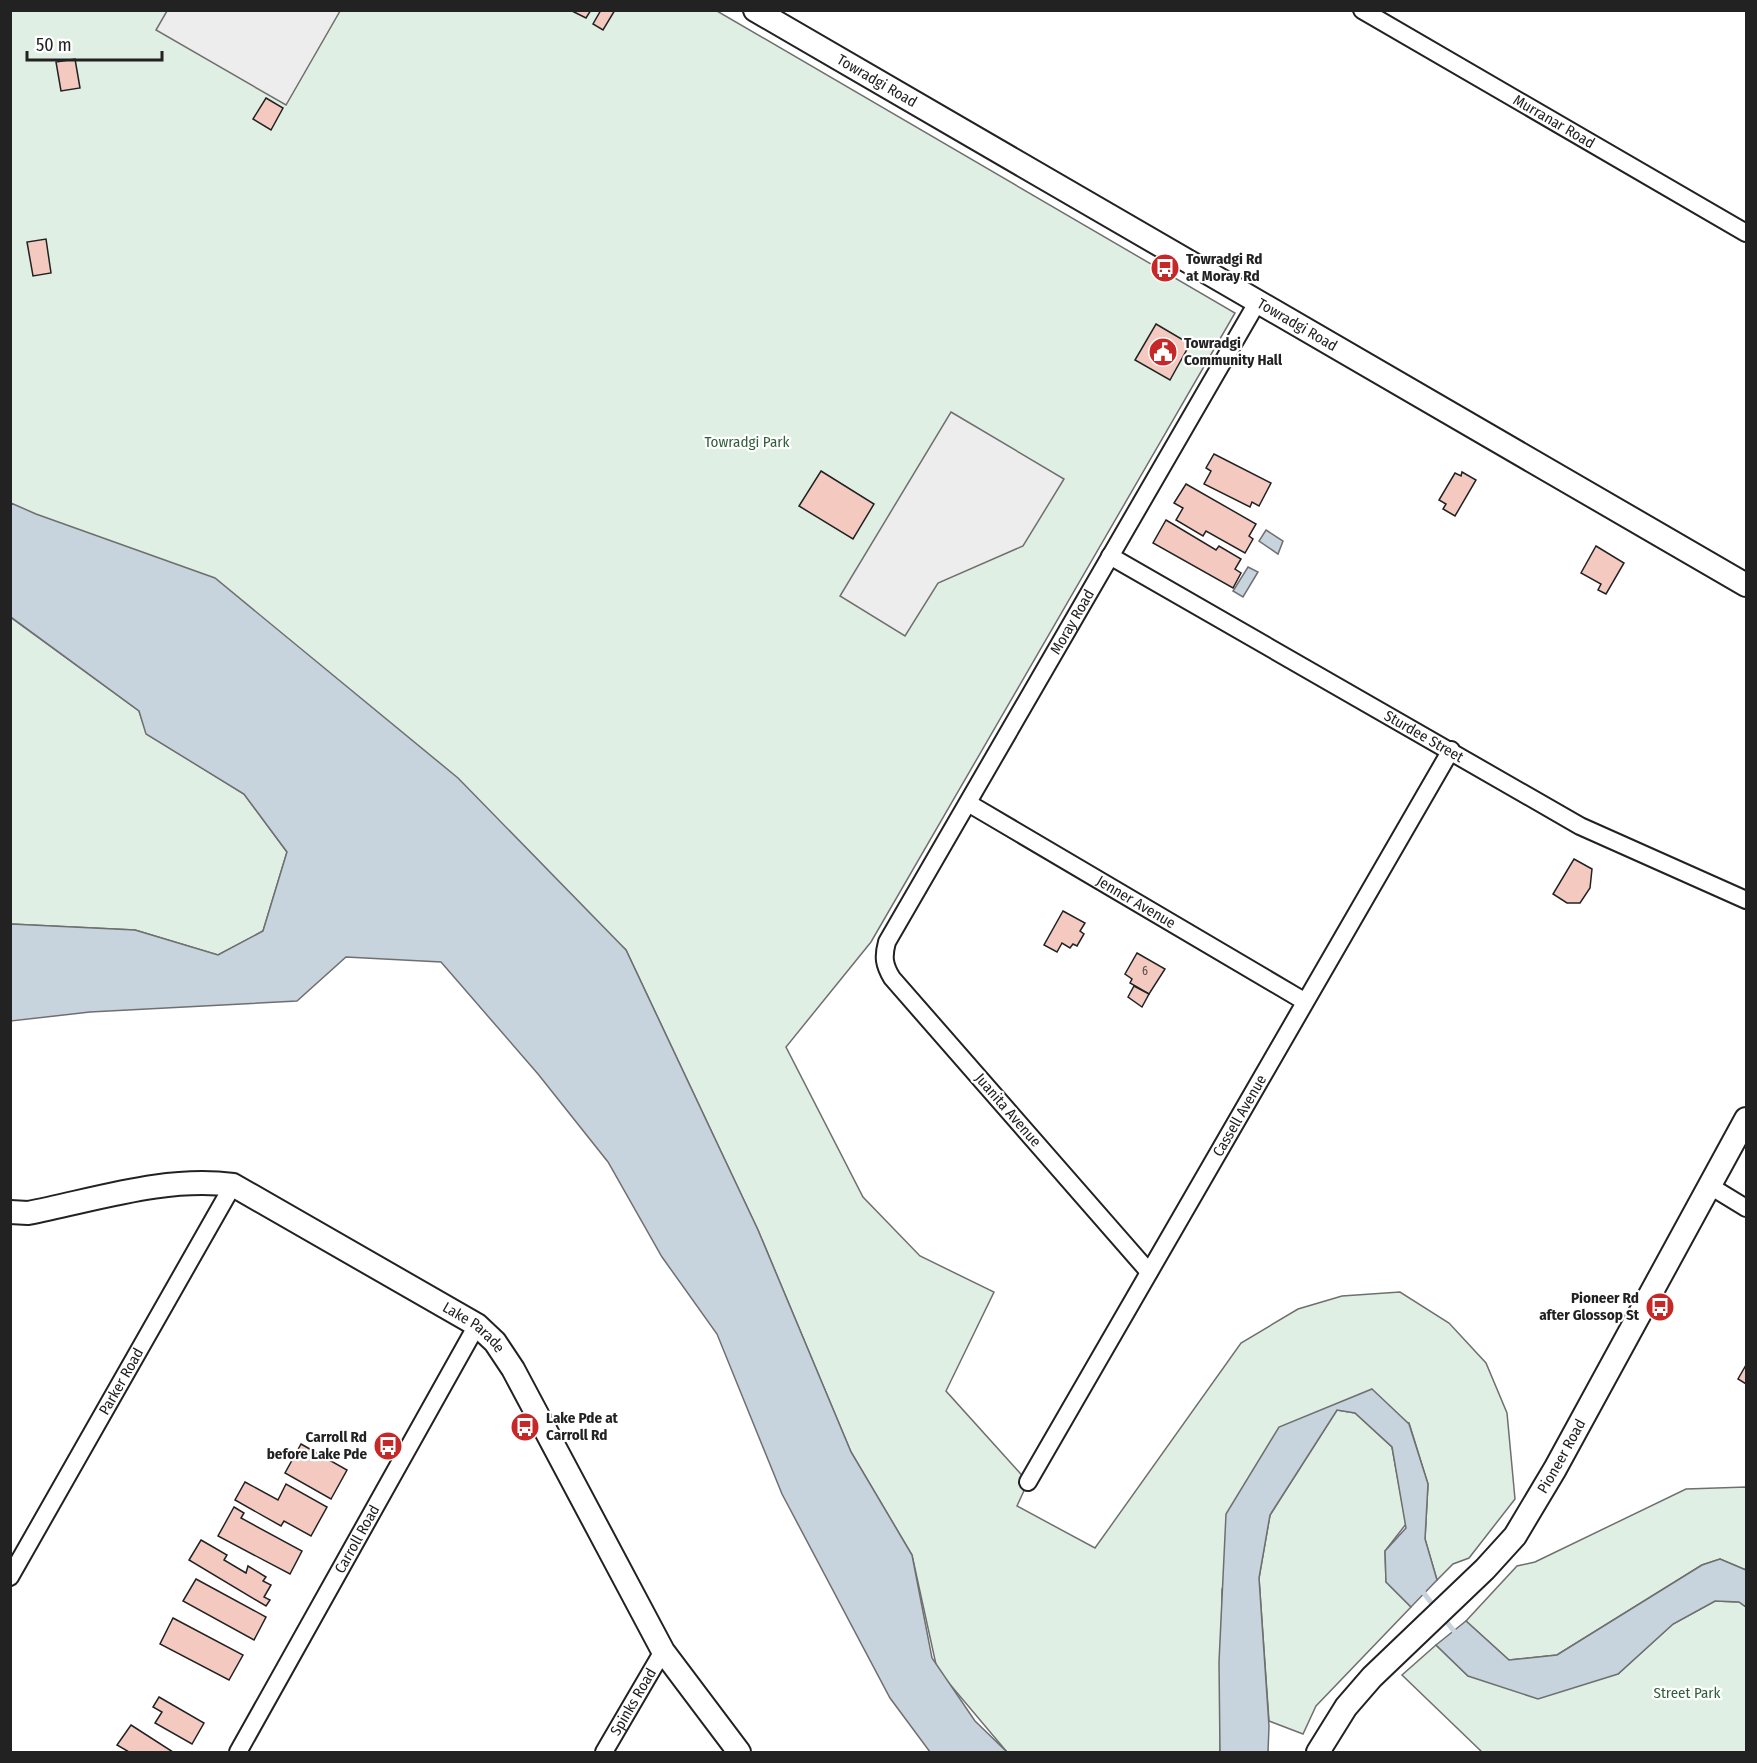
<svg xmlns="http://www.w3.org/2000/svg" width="1757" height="1763" viewBox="0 0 1757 1763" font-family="'Fira Sans Condensed',sans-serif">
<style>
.green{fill:#e0efe3;stroke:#6f6f6f;stroke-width:1.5}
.parking{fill:#ededed;stroke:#6f6f6f;stroke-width:1.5}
.water{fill:#c7d3dd;stroke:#6f6f6f;stroke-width:1.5}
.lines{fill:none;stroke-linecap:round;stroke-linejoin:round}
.stream{stroke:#c7d3dd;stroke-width:5}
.building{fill:#f3c9c0;stroke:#222;stroke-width:1.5}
.minor-casing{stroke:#222;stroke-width:20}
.secondary-casing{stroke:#222;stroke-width:26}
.minor{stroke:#fff;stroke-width:16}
.secondary{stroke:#fff;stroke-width:22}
.labels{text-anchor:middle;stroke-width:4.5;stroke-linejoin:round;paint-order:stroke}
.number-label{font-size:12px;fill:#564c4a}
.street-label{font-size:15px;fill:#222;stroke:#fff}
.poi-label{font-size:15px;font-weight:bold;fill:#222;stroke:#fff;text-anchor:start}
.park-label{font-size:15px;fill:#2f5e38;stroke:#fff}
</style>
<rect width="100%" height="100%" fill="#fff"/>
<g class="green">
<polygon points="11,11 717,11 1235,313 871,942 786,1047 863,1197 920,1256 994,1292 946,1391 1028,1482 1017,1506 1095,1548 1241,1343 1298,1309 1342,1296 1400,1292 1449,1323 1486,1363 1507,1413 1515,1499 1469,1558 1453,1564 1437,1580 1425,1539 1428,1484 1409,1423 1332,1409 1222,1589 1220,1752 1007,1752 937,1669 912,1555 851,1452 758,1230 626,950 215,579 11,506"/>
<polygon points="10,617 139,711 147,734 244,794 287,852 263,931 218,955 135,930 11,924"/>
<polygon points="1337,1410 1355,1413 1392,1447 1406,1524 1385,1551 1386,1582 1411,1607 1316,1706 1303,1734 1269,1721 1259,1578 1270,1515"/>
<polygon points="1746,1487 1746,1570 1720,1559 1702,1565 1557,1655 1509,1660 1466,1621 1517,1566 1535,1562 1686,1489"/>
<polygon points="1715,1601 1739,1602 1746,1607 1746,1752 1482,1752 1402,1675 1436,1645 1468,1676 1618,1674 1673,1624"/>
</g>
<g class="parking">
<polygon points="167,11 167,10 340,11 286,105 156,30"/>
<polygon points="951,412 1064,479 1023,546 938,583 905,636 840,596"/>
</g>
<g class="water">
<polygon points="11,503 36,514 215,578 458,778 626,950 758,1230 851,1452 912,1555 932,1658 975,1721 1007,1752 930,1752 890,1698 782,1494 717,1334 662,1257 608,1162 538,1074 441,962 346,957 297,1001 90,1012 11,1021 11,924 135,930 218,955 263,931 287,852 244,794 146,734 139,711 11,617"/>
<polygon points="1266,530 1283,541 1278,554 1259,541"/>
<polygon points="1248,567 1258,572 1243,597 1233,591"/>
<polygon points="1372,1389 1409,1424 1428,1484 1425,1539 1437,1580 1411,1607 1386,1582 1385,1551 1406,1528 1392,1447 1355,1413 1337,1410 1270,1515 1259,1578 1269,1726 1268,1752 1220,1752 1219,1662 1226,1514 1279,1427"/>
<polygon points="1720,1559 1746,1570 1746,1607 1739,1602 1715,1601 1673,1624 1618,1674 1538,1699 1468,1676 1436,1645 1466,1621 1509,1660 1557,1655 1702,1565"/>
</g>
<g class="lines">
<g class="stream">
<polyline points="1420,1588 1436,1609"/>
<polyline points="1442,1616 1457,1635"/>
</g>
</g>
<g class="building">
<polygon points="570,10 591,10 586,18"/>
<polygon points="601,10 615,10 603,30 593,24"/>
<polygon points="75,59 80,88 61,91 56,62"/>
<polygon points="266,98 283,108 271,130 253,119"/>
<polygon points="46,239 51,273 33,276 27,242"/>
<polygon points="1156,324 1190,344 1170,380 1135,360"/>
<polygon points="1214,454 1271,483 1259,506 1252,502 1250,507 1204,484 1211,471 1206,468"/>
<polygon points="821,471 874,504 853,539 799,506"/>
<polygon points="1462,472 1476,480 1455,516 1443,509 1446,504 1439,500 1455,473 1461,476"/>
<polygon points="1186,484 1256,524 1249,536 1253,539 1245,553 1206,531 1203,536 1176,520 1183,508 1174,503"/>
<polygon points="1166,520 1216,550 1219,546 1241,559 1235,569 1241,573 1233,588 1153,543"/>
<polygon points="1596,546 1624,563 1606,594 1598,590 1601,584 1581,573"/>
<polygon points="1574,859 1592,869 1590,888 1580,903 1567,903 1553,894"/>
<polygon points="1063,911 1085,923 1080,931 1084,934 1077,946 1073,944 1070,948 1062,943 1057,952 1044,945"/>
<polygon points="1137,953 1165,969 1149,994 1130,983 1132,979 1125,974"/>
<polygon points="1134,986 1149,994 1142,1007 1128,997"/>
<polygon points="1746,1365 1746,1384 1738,1379"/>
<polygon points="301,1444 347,1470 331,1499 285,1473"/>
<polygon points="245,1482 278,1500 286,1484 327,1507 311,1536 284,1521 281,1526 235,1500"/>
<polygon points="234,1507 244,1513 241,1518 302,1551 290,1574 218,1536"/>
<polygon points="201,1540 227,1555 224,1560 246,1573 248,1566 266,1577 263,1581 271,1585 264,1597 270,1600 266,1606 189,1560"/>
<polygon points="196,1579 266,1617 254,1640 183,1601"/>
<polygon points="173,1618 243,1655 229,1680 160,1644"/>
<polygon points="159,1697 204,1723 192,1744 155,1723 162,1712 153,1707"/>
<polygon points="131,1725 173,1752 129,1752 117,1745"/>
</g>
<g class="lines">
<g class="minor-casing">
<g id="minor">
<path id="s1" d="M1362 10 1746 233"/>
<path id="s2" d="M1110 556 1580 826 1746 900"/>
<path id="s3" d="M968 803 1304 1001"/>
<polyline points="1710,1186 1746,1208"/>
<path id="s4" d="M1149 1272 892 978C884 965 883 957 887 942L1258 301"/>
<path id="s5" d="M1028 1482 1451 750"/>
<path id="s6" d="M10 1577 233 1185"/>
<path id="s7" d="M238 1752 477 1325"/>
<path id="s8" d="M604 1752 663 1651"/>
</g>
</g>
<g class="secondary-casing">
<g id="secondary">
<path id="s9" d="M755 10 1746 585"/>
<path id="s10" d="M10 1212 28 1213C95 1200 165 1176 233 1185L477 1325 495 1342 513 1369 663 1651 739 1752"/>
<path id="s11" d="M1318 1752 1346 1707 1372 1677 1485 1569 1515 1536 1555 1469 1746 1119"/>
</g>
</g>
<use href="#minor" class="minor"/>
<use href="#secondary" class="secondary"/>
</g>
<defs>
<g id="bus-disc" transform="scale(1.5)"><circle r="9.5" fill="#c62828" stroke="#fff"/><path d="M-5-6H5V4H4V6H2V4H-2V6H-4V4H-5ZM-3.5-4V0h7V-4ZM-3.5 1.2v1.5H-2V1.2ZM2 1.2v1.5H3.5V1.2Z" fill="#fff"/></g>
<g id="civic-disc" transform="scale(1.5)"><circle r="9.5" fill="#c62828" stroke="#fff"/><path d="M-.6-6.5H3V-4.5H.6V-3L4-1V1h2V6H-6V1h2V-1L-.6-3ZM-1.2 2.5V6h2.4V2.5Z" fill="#fff"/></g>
</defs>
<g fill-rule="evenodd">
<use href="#bus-disc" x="1165" y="268"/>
<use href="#civic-disc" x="1163" y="352"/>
<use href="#bus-disc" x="1660" y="1307"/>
<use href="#bus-disc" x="525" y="1427"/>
<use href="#bus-disc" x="388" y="1446"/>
</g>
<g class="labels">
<g class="number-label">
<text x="1145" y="975">6</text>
</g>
<g class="street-label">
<text dy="5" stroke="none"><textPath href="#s9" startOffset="141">Towradgi Road</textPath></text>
<text dy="5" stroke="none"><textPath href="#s1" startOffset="222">Murranar Road</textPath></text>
<text dy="5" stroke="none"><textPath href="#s9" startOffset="627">Towradgi Road</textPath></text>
<text dy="5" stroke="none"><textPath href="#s4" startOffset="798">Moray Road</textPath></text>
<text dy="5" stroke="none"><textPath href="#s2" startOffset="362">Sturdee Street</textPath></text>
<text dy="5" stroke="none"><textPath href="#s3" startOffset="195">Jenner Avenue</textPath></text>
<text transform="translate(1008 1110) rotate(49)" y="5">Juanita Avenue</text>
<text dy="5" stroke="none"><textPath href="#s5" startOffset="423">Cassell Avenue</textPath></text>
<text dy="5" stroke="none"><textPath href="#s10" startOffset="506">Lake Parade</textPath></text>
<text dy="5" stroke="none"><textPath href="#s6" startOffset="225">Parker Road</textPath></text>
<text dy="5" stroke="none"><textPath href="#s11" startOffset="386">Pioneer Road</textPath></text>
<text dy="5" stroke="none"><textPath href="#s7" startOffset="244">Carroll Road</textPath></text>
<text dy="5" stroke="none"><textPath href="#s8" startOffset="58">Spinks Road</textPath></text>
</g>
<g class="poi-label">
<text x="1186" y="264">Towradgi Rd<tspan x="1186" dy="17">at Moray Rd</tspan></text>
<text x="1184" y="348">Towradgi<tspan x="1184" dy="17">Community Hall</tspan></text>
<text x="1639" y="1303" text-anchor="end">Pioneer Rd<tspan x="1639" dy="17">after Glossop St</tspan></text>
<text x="546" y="1423">Lake Pde at<tspan x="546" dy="17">Carroll Rd</tspan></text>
<text x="367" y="1442" text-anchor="end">Carroll Rd<tspan x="367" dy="17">before Lake Pde</tspan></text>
</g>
<g class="park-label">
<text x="747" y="447">Towradgi Park</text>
<text x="1687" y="1698">Street Park</text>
</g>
</g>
<rect width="1757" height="1763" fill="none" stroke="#222222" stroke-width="24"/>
<path d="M27 51v9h135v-9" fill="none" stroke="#222222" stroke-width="3"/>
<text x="36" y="51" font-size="18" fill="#222222" stroke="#ffffff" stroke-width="4.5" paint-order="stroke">50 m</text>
</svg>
